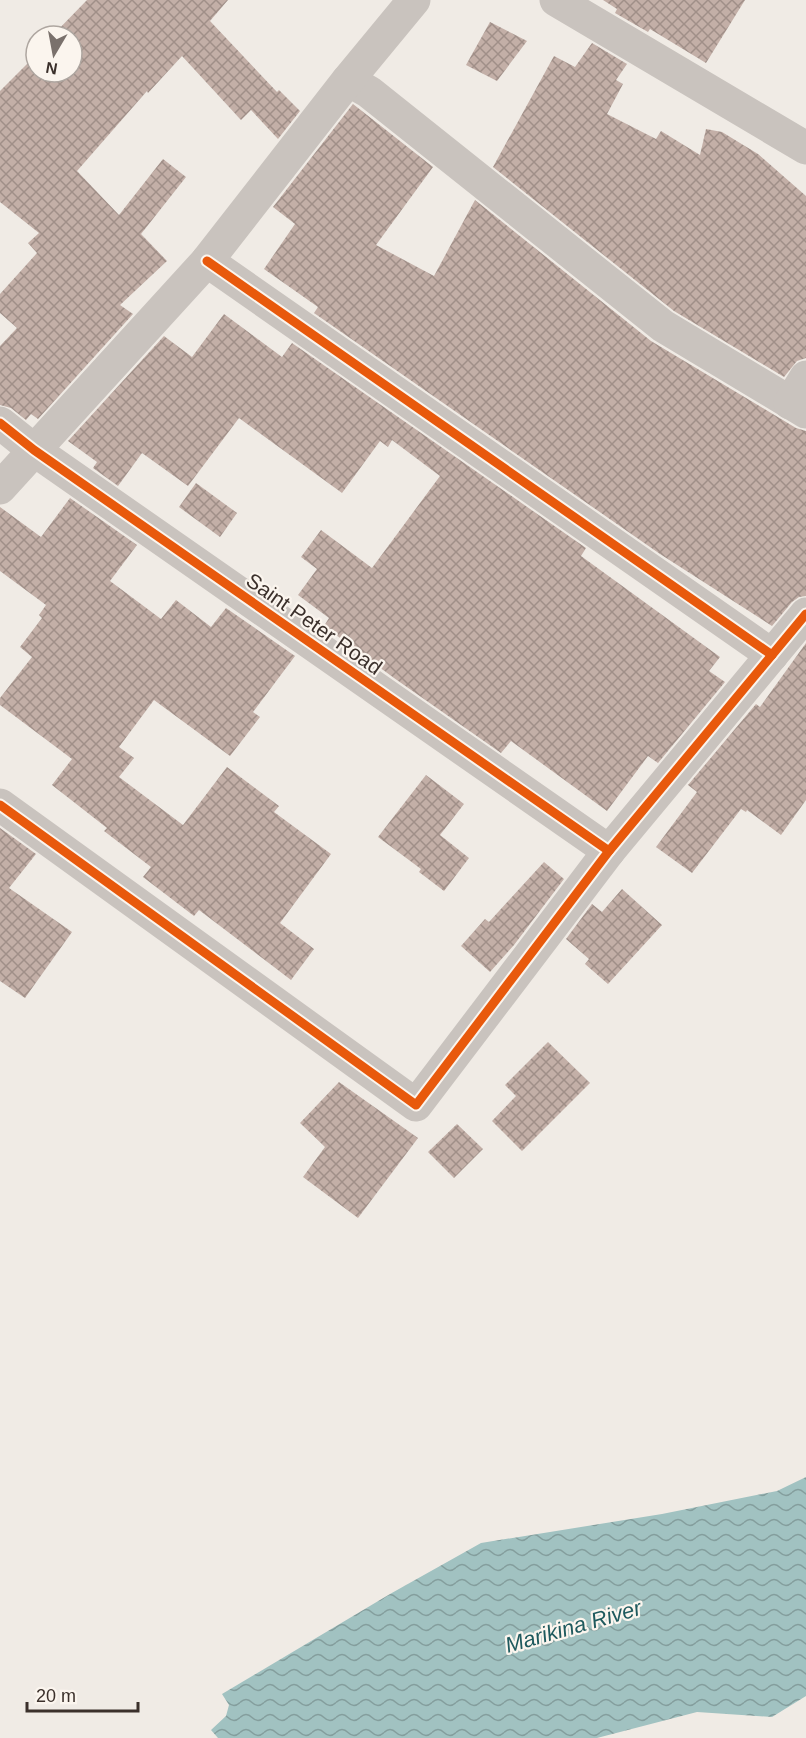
<svg xmlns="http://www.w3.org/2000/svg" width="806" height="1738" viewBox="0 0 806 1738" font-family="Arial,sans-serif">
<style>
.water{fill:url(#water-waves)}
.building{fill:url(#building-cross-hatch)}
.lines{fill:none;stroke-linecap:round;stroke-linejoin:round}
.street{stroke:#c9c3be;stroke-width:33}
.cycleway-casing{stroke:#fbf5ee;stroke-width:13}
.cycleway{stroke:#e8590c;stroke-width:9}
.labels{text-anchor:middle;stroke-width:4.5;stroke-linejoin:round;paint-order:stroke}
.street-label{font-size:21px;fill:#3b302b;stroke:#fbf5ee}
.water-label{font-size:22px;font-style:italic;fill:#1f5a5e;stroke:#fbf5ee}
</style>
<defs>
<pattern id="water-waves" width="16" height="10" patternUnits="userSpaceOnUse" patternTransform="scale(1.5)"><rect width="16" height="10" fill="#a1c2c1"/><path d="M0 5q4-4 8 0t8 0" fill="none" stroke="#849e9d"/></pattern>
<pattern id="building-cross-hatch" width="8" height="8" patternUnits="userSpaceOnUse" patternTransform="scale(1.5)"><rect width="8" height="8" fill="#c3afa7"/><path d="M0 0l8 8M0 8l8-8" fill="none" stroke="#a08f88"/></pattern>
</defs>
<rect width="100%" height="100%" fill="#f0ebe5"/>
<polygon class="water" points="806,1477 806,1696 772,1717 697,1712 597,1738 218,1738 211,1730 226,1716 229,1705 222,1694 390,1594 481,1543 662,1514 777,1491"/>
<g class="building">
<polygon points="87,0 228,0 210,21 277,92 279,90 300,111 278,139 251,110 241,120 182,56 148,93 147,91 77,171 119,215 163,159 186,177 141,234 167,261 120,305 133,314 38,419 31,414 26,420 11,408 0,405 0,346 17,328 0,313 0,294 37,253 28,243 39,233 0,202 0,91 36,55 36,72 72,72 72,36 52,36"/>
<polygon points="603,0 745,0 706,63 650,29 648,32 615,13 617,9"/>
<polygon points="490,22 527,41 497,81 466,65"/>
<polygon points="592,43 627,64 616,80 623,84 607,114 656,139 661,131 700,155 706,129 722,132 758,154 806,196 806,358 797,361 784,377 674,311 493,167 554,56 575,67"/>
<polygon points="353,104 433,167 376,245 434,276 475,200 651,341 796,428 806,431 806,596 799,597 792,602 772,626 660,554 314,313 318,307 264,269 295,224 273,207"/>
<polygon points="224,314 282,357 292,343 586,548 581,556 720,657 709,671 725,682 658,763 648,756 607,811 511,741 501,753 394,678 324,626 329,618 298,595 317,569 301,557 321,530 372,568 440,476 392,440 388,447 380,441 342,493 239,418 188,486 142,453 118,486 93,468 97,462 68,441 164,336 192,357"/>
<polygon points="196,483 237,513 220,537 179,507"/>
<polygon points="70,498 137,545 110,581 161,619 176,600 211,627 226,608 295,656 253,712 260,717 230,756 154,700 119,747 134,758 119,777 183,825 227,767 279,806 274,812 331,854 280,923 314,949 291,980 199,910 194,916 143,877 151,867 104,831 107,828 52,785 72,759 0,705 0,698 32,657 20,647 42,618 39,615 46,605 0,571 0,507 41,537"/>
<polygon points="806,643 806,800 781,835 747,810 746,812 741,809 692,873 656,847 697,792 688,785 756,704 760,707"/>
<polygon points="426,775 464,804 440,835 469,858 444,891 419,872 421,869 378,837"/>
<polygon points="0,828 36,854 9,888 72,932 25,998 0,981"/>
<polygon points="544,862 564,879 514,945 490,972 461,946 485,919 489,922"/>
<polygon points="622,889 662,925 608,984 585,964 589,959 566,939 592,904 602,912"/>
<polygon points="548,1042 590,1083 522,1151 492,1121 516,1096 505,1085"/>
<polygon points="339,1082 418,1138 358,1218 303,1177 325,1147 300,1123"/>
<polygon points="457,1124 483,1149 454,1178 428,1152"/>
</g>
<g class="lines">
<g class="street">
<polyline points="556,0 806,148"/>
<polyline points="348,80 369,92 663,326 806,412"/>
<polyline points="207,261 772,655"/>
<polyline points="790,403 806,377"/>
<polyline points="0,423 34,450 609,851"/>
<polyline points="0,488 207,261 348,80 414,0"/>
<polyline points="0,805 416,1105 609,851 806,614"/>
</g>
<g class="cycleway-casing">
<g id="cycleway">
<polyline points="207,261 772,655"/>
<polyline points="0,423 34,450 609,851"/>
<polyline points="0,805 416,1105 609,851 806,614"/>
</g>
</g>
<use href="#cycleway" class="cycleway"/>
</g>
<g class="labels">
<g class="street-label">
<text transform="translate(314 624) rotate(35)" y="7">Saint Peter Road</text>
</g>
<g class="water-label">
<text transform="translate(573 1626) rotate(-16)" y="8">Marikina River</text>
</g>
</g>
<g transform="translate(54 54) rotate(190)"><circle r="28" fill="#fbf5ee" stroke="#aea6a0" stroke-width="1.5"/>
<path d="M0-4.5L10 22L0 15L-10 22Z" fill="#7a716c"/>
<text y="-9" font-size="16" font-weight="bold" text-anchor="middle" fill="#3b302b">N</text>
</g>
<path d="M27 1702v9h111v-9" fill="none" stroke="#3b302b" stroke-width="3"/>
<text x="36" y="1702" font-size="18" fill="#3b302b" stroke="#fbf5ee" stroke-width="4.5" paint-order="stroke">20 m</text>
</svg>
